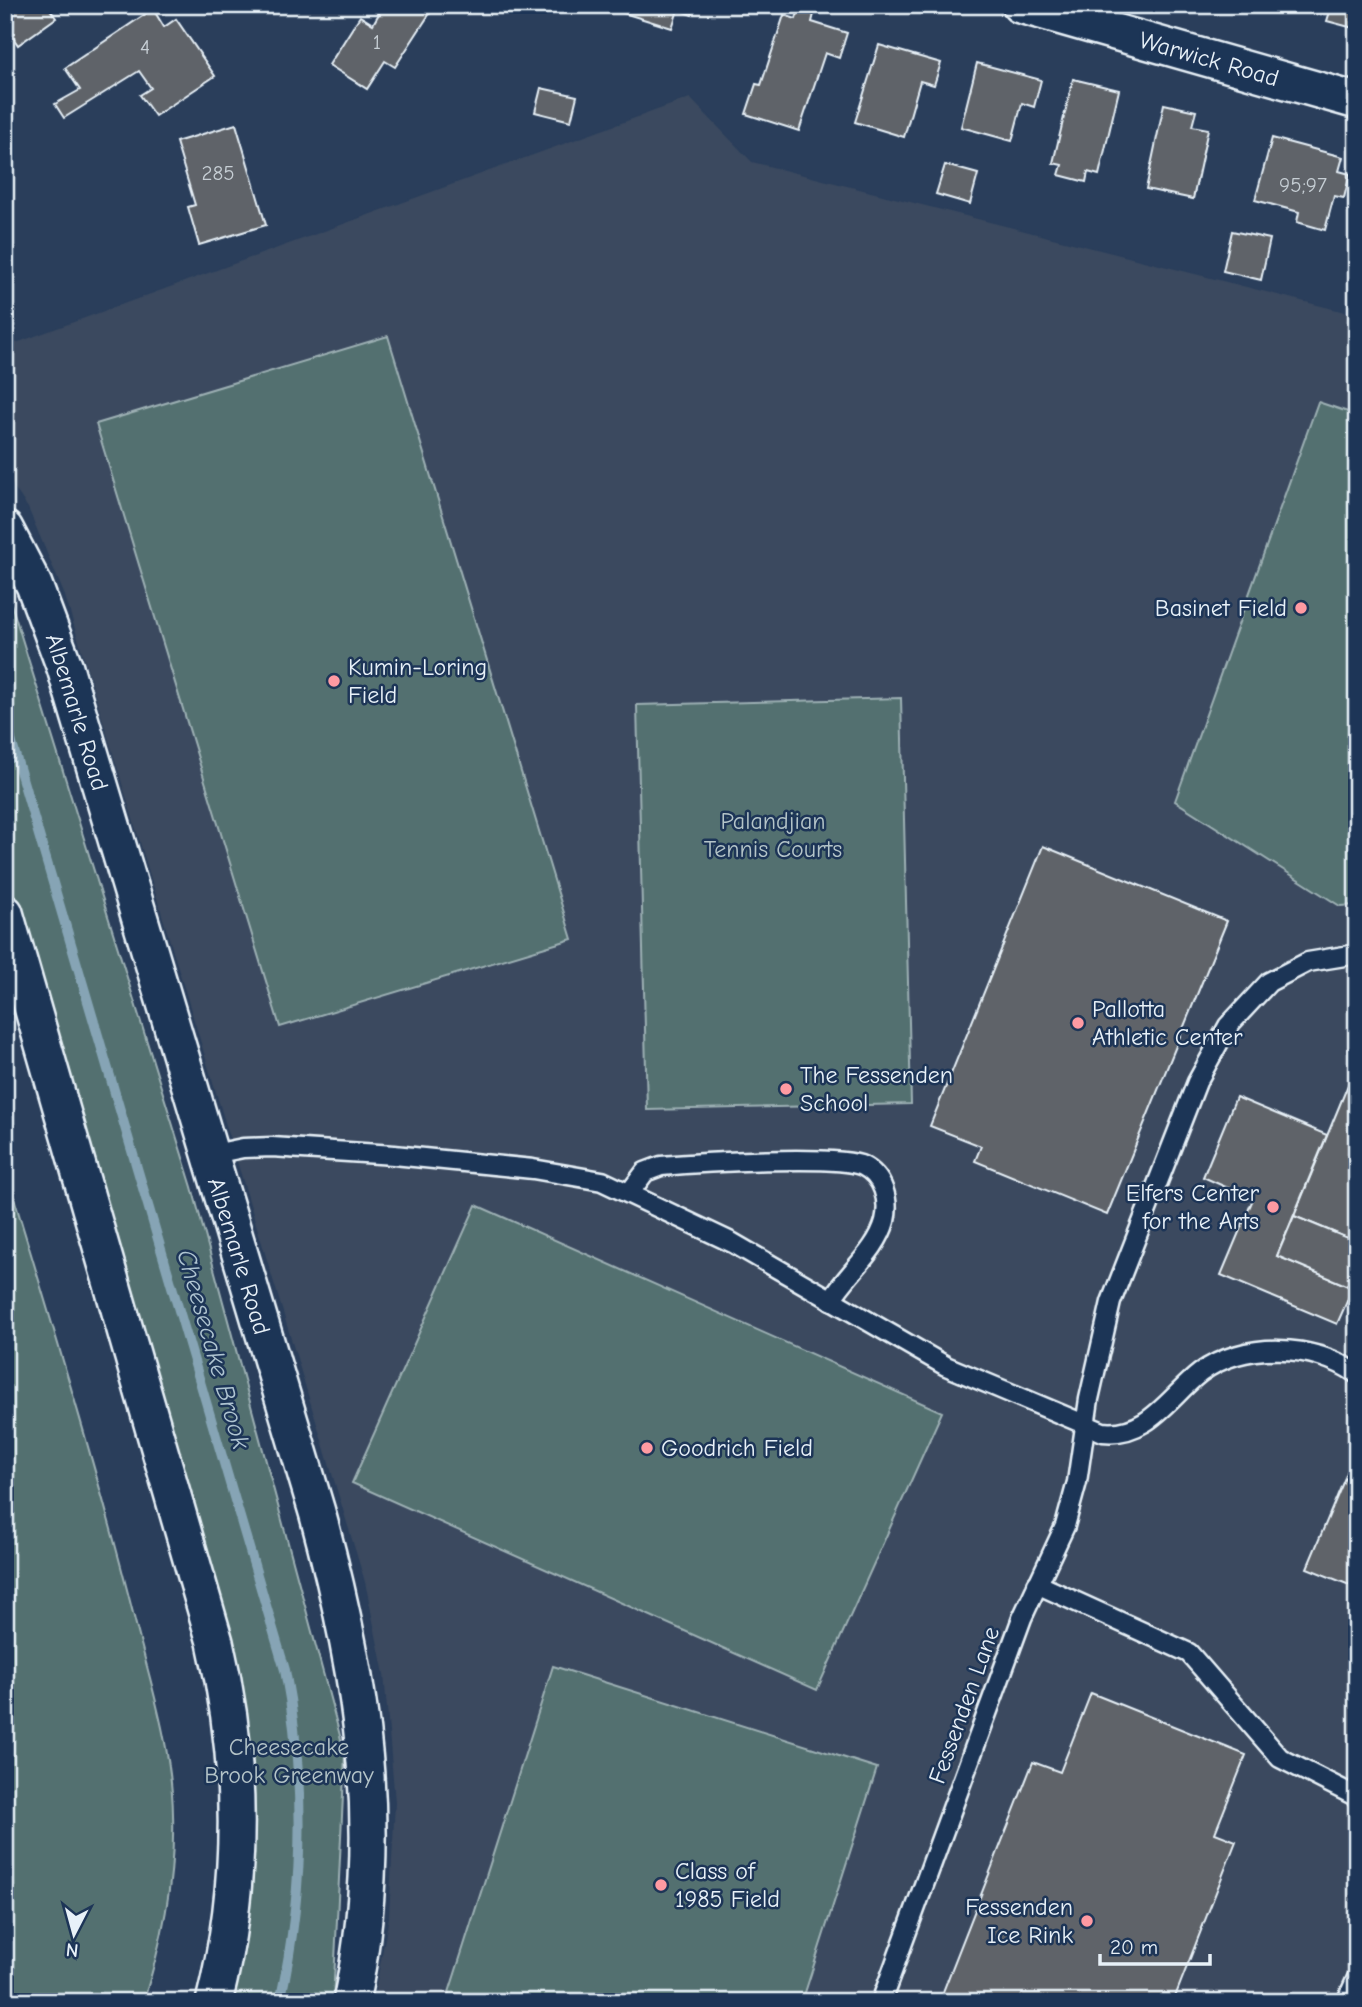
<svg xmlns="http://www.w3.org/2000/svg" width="1362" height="2007" viewBox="0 0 1362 2007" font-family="'Comic Neue',sans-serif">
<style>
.built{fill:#3a495f}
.green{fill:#52706f;stroke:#9db0b4;stroke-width:2}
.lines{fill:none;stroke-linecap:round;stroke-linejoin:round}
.stream{stroke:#86a4b5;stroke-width:10}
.building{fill:#5e6369;stroke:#e8f1f8;stroke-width:2}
.lane-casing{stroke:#e8f1f8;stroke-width:23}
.street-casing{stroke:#e8f1f8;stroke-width:40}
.lane{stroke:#1d3557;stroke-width:18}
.street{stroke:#1d3557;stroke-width:35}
.poi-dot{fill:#ff9aa2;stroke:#1d3557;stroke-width:2.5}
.labels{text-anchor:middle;stroke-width:5;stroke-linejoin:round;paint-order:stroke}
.number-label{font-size:21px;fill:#c6ced4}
.street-label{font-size:24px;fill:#e8f1f8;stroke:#1d3557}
.poi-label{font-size:24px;fill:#e8f1f8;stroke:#1d3557;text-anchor:start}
.park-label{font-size:24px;fill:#b4c4c8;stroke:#1d3557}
.water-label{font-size:26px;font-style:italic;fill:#afc4d1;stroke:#1d3557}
</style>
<rect width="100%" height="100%" fill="#2a3e5b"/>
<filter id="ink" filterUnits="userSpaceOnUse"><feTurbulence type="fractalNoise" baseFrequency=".0143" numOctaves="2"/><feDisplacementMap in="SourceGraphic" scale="14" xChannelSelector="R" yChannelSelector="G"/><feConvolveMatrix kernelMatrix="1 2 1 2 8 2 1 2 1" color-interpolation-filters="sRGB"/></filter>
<g filter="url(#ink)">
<polygon class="built" points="690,98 752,162 1357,315 1357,2002 373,2002 389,1917 395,1802 384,1674 365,1582 65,596 28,508 5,474 5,347"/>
<g class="green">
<polygon points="388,336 572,939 280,1027 96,424"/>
<polygon points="1318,402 1357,415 1357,905 1340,906 1175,801"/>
<polygon points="5,584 192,1187 345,1754 333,2002 214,2002 226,1695 5,917"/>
<polygon points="901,698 911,1104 647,1110 637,705"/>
<path d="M5 1168C50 1317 96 1466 134 1617 150 1681 172 1748 173 1814 175 1878 163 1941 143 2002H5Z"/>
<polygon points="476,1205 942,1412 817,1690 352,1483"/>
<polygon points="553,1666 877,1768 802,2002 446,2002"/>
</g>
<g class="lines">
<path class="stream" d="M5 720 285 1670C306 1780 304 1892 280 2002"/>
</g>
<g class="building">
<polygon points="5,5 47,5 56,18 18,45 5,26"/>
<polygon points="384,5 424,5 432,10 395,67 385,61 367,89 329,65 360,16 373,24"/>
<polygon points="695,5 692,15 678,10 672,28 601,6"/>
<polygon points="1332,5 1357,5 1357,29 1327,21"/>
<polygon points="153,9 164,27 176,19 215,76 155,116 140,95 151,88 139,71 64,118 55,104 80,90 65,68"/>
<polygon points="799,10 814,14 812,22 847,33 839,58 825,53 799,131 746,114 756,84 761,85 784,15 796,19"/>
<polygon points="879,45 941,63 934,85 920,81 904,137 855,122"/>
<polygon points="977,63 1041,80 1034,107 1022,103 1012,141 961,127"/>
<polygon points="1073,79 1119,90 1099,175 1088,172 1086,182 1059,175 1062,165 1053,163"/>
<polygon points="541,88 577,96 571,121 535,112"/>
<polygon points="1164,104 1196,111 1192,126 1208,129 1193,199 1146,189"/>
<polygon points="236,124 266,225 199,245 188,207 195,205 176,142"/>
<polygon points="1272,138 1343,157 1339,171 1350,174 1344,198 1334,196 1325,230 1297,222 1299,212 1255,200"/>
<polygon points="945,165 978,174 970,204 936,194"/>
<polygon points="1232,231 1270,239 1261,280 1223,271"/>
<polygon points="1043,846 1227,921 1107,1215 975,1161 981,1146 930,1126"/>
<polygon points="1357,1063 1357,1242 1294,1216"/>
<polygon points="1236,1097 1327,1135 1277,1256 1353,1288 1337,1324 1221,1275 1253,1199 1203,1177"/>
<polygon points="1294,1216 1357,1242 1357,1302 1348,1299 1353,1288 1277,1256"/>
<polygon points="1357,1449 1357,1588 1307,1568"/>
<polygon points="1091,1693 1246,1755 1215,1833 1236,1841 1173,2002 939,2002 1033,1762 1060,1772"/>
</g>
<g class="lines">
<g class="lane-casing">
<g id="lane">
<path d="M209 1155 243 1148 272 1147 394 1155 533 1169 602 1181 733 1243 946 1366 1103 1432C1148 1437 1169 1397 1200 1373 1243 1341 1315 1343 1357 1374"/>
<path d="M630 1192 645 1172 661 1166C695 1163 839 1154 863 1166 883 1176 890 1200 885 1221 877 1251 847 1273 831 1300"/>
<polyline points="1037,1584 1189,1653 1280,1758 1357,1797"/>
<polyline points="881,2002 1022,1618 1065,1526 1077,1482 1089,1399 1111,1302 1197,1082 1228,1026 1269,982 1308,962 1357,954"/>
<polyline points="1346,2002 1357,1978"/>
</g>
</g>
<g class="street-casing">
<g id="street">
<polyline points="1020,5 1357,101"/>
<path d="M5 529 34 585 65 668 317 1512C362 1678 387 1831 351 2002"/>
<path d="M5 913 215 1642C243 1762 244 1882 214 2002"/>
</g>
</g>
<use href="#lane" class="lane"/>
<use href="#street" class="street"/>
</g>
</g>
<g class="poi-dot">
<circle cx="1301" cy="608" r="7"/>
<circle cx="334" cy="681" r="7"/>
<circle cx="1078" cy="1023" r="7"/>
<circle cx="786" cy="1089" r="7"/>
<circle cx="1273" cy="1207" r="7"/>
<circle cx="647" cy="1448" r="7"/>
<circle cx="661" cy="1885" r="7"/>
<circle cx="1087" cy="1921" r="7"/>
</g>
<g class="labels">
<g class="number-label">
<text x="377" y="49">1</text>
<text x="145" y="54">4</text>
<text x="218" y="180">285</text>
<text x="1303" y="192">95;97</text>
</g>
<g class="street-label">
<text transform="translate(1209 59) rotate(16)" y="8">Warwick Road</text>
<text transform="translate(77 712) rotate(73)" y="8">Albemarle Road</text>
<text transform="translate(239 1256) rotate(73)" y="8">Albemarle Road</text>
<text transform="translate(964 1705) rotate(-70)" y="8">Fessenden Lane</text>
</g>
<g class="poi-label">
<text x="1287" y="616" text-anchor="end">Basinet Field</text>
<text x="348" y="675">Kumin-Loring<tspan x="348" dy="28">Field</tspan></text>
<text x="1092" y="1017">Pallotta<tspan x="1092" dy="28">Athletic Center</tspan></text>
<text x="800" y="1083">The Fessenden<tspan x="800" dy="28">School</tspan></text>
<text x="1259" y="1201" text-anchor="end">Elfers Center<tspan x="1259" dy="28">for the Arts</tspan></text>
<text x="661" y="1456">Goodrich Field</text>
<text x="675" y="1879">Class of<tspan x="675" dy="28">1985 Field</tspan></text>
<text x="1073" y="1915" text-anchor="end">Fessenden<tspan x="1073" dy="28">Ice Rink</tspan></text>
</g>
<g class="park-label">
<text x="773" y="829">Palandjian<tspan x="773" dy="28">Tennis Courts</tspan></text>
<text x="289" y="1755">Cheesecake<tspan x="289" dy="28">Brook Greenway</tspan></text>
</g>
<g class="water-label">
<text transform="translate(214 1349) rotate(74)" y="9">Cheesecake Brook</text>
</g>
</g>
<rect width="1362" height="2007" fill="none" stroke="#1d3557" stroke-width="28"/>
<rect x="14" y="14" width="1334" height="1979" fill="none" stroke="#e8f1f8" stroke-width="2.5" filter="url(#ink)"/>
<g transform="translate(74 1934) rotate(186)" stroke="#1d3557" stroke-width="5" paint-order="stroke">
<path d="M0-5L12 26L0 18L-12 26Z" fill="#e8f1f8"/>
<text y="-10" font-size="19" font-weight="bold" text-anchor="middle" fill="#e8f1f8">N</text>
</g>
<path d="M1100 1954v10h110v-10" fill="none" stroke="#e8f1f8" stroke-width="3.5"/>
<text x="1110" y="1954" font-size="21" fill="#e8f1f8" stroke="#1d3557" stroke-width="5" paint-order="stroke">20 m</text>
</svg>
